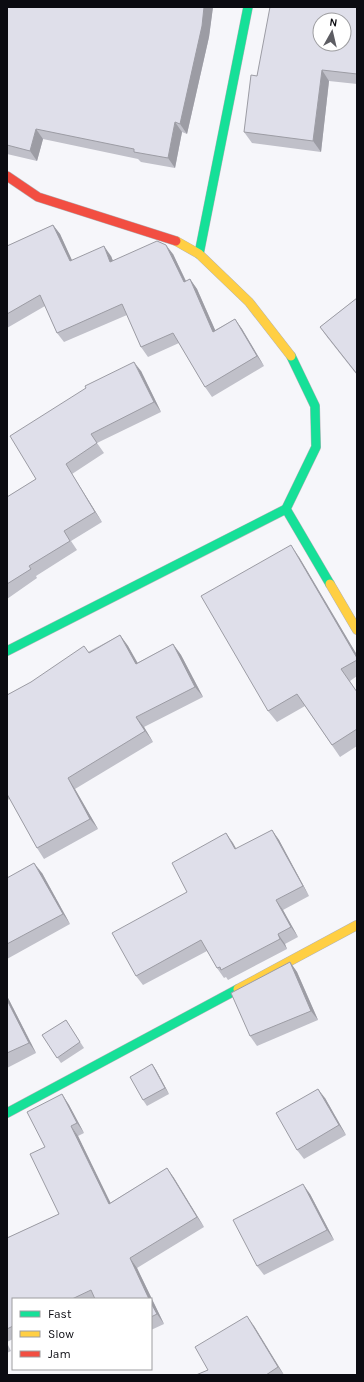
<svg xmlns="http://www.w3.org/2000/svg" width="364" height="1382" viewBox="0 0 364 1382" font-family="Karla,sans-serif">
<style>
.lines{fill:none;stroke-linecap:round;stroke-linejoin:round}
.fast-casing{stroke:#b2b3b7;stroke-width:10}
.slow-casing{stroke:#b2b3b7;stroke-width:10}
.jam-casing{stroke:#b2b3b7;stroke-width:10}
.fast{stroke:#16e098;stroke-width:9}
.slow{stroke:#ffcf43;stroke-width:9}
.jam{stroke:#f24e42;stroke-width:9}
.wall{fill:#c0c0c9}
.shaded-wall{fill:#9c9ca4}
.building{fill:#dfdfea;stroke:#9c9ca4;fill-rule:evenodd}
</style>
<rect width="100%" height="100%" fill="#f6f6fa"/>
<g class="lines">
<g class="fast-casing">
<g id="fast">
<polyline points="199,254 248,7"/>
<polyline points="291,356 315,406 316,447 286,509 330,584"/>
<polyline points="7,651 286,509"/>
<polyline points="7,1113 238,989"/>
</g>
</g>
<g class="slow-casing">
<g id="slow">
<polyline points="176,241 199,254 249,302 291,356"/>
<polyline points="330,584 357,630"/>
<polyline points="238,989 357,925"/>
</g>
</g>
<g class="jam-casing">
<polyline id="jam" points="7,176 38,197 176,241"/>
</g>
<use href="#fast" class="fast"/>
<use href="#slow" class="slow"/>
<use href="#jam" class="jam"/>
</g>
<g class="wall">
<polygon points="7,7 213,7 209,37 187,134 182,132 175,168 141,162 138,159 43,139 37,161 7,154"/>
<polygon points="357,7 357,84 329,81 321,152 252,143 244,132 257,76"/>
<polygon points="53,225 60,234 72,261 111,256 113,261 173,254 186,281 190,279 197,289 215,330 235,319 242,329 264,366 212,397 205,387 179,343 148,357 141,347 127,315 64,342 57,333 45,306 7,328 7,246"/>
<polygon points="357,298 357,375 327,337 320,327"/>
<polygon points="141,371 161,412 97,443 104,453 72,474 102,522 71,541 77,550 36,576 37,578 7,599 7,497 36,479"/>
<polygon points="299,557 357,655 357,676 350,681 357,692 357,746 340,757 305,706 277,722 268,711"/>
<polygon points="120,635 128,646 137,663 173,644 181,655 203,697 144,727 153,742 75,789 98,829 44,859 37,848 10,799 7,800 7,695"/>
<polygon points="272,830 279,840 309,896 283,910 298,937 285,944 287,949 228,980 226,977 224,978 217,968 207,951 143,985 136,976 187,892 226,833 236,849"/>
<polygon points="42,873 70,924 7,959 7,878"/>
<polygon points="290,962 297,972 318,1020 257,1046 250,1036"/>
<polygon points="7,996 36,1053 7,1068"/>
<polygon points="66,1020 84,1048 61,1063 42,1035"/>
<polygon points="152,1064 156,1070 169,1094 147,1106 143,1100"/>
<polygon points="62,1094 69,1105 84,1133 78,1136 110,1203 167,1168 174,1178 204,1227 137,1268 164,1324 151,1330 151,1299 13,1299 13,1339 7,1342 7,1238 59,1214 45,1147"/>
<polygon points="325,1098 346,1135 304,1159 297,1150"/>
<polygon points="310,1194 334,1240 264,1275 257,1266"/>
<polygon points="254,1326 284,1375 196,1375 208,1370"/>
<polygon points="7,1343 11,1351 7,1353"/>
</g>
<g class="shaded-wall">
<polygon points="204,7 213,7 209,37 187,134 180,124"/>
<polygon points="322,70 329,81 321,152 313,141"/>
<polygon points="175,122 182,132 175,168 168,158"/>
<polygon points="36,129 43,139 37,161 30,151"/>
<polygon points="53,225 60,234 77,271 70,261"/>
<polygon points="166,245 173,254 191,292 184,282"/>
<polygon points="104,246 111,256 117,271 110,262"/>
<polygon points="190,279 197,289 220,341 213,332"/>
<polygon points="235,319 242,329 264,366 257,356"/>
<polygon points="134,362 141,371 161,412 154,402"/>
<polygon points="66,464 72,474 102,522 95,512"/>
<polygon points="291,545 299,557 357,655 357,658"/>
<polygon points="120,635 128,646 144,674 136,664"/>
<polygon points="173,644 181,655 203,697 195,687"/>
<polygon points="136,717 144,727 153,742 145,731"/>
<polygon points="68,778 75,789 98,829 90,819"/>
<polygon points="272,830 279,840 309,896 303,886"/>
<polygon points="226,833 233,843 242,859 235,849"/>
<polygon points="34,863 42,873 70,924 63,914"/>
<polygon points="276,900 283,910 298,937 291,927"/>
<polygon points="278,934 285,944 287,949 280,939"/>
<polygon points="290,962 297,972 318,1020 311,1011"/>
<polygon points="7,996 36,1053 29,1043 7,1000"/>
<polygon points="152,1064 156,1070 169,1094 165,1088"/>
<polygon points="318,1089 325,1098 346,1135 339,1125"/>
<polygon points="62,1094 69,1105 84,1133 77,1123"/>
<polygon points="71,1126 78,1136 116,1214 109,1204"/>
<polygon points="167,1168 174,1178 204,1227 197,1217"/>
<polygon points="303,1184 310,1194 334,1240 327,1230"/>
<polygon points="130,1258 137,1268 164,1324 157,1314 151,1303 151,1299 149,1299"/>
<polygon points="247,1316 254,1326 284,1375 278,1367"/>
</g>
<g class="building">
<polygon points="7,7 204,7 202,26 180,124 175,122 168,158 134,152 134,149 36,129 30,151 7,145"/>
<path d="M270 7H357V74L322 70 313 141 244 132 251 75 257 76ZM320 20H344V44H320Z"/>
<polygon points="53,225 70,261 104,246 110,262 157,241 166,245 184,282 190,279 213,332 235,319 257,356 205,387 173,333 141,347 122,304 57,333 40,295 7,314 7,246"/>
<polygon points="357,298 357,374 320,327"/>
<polygon points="134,362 154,402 91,434 97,443 66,464 95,512 64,531 70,541 29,566 31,569 7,584 7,497 36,479 10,436 86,388 85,386"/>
<polygon points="291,545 357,658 357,660 341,669 357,692 357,729 332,745 297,694 268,711 201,596"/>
<polygon points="120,635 136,664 173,644 195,687 136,717 145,731 68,778 90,819 37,848 7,794 7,695 31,682 84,646 89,653"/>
<polygon points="272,830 303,886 276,900 291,927 278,934 280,939 221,970 220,967 217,968 201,940 136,976 112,933 187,892 172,863 226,833 235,849"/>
<polygon points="34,863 63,914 7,944 7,878"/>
<polygon points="290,962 311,1011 250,1036 231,993"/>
<polygon points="7,1000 29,1043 7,1053"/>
<polygon points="66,1020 80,1042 57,1058 42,1035"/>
<polygon points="152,1064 165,1088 143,1100 130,1077"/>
<polygon points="318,1089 339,1125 297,1150 276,1113"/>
<polygon points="62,1094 77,1123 71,1126 109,1204 167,1168 197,1217 130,1258 149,1299 95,1299 91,1290 72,1299 13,1299 13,1326 7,1329 7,1238 59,1214 30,1154 45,1147 27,1112"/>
<polygon points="303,1184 327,1230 257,1266 233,1220"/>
<polygon points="151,1303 157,1314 151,1317"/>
<polygon points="247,1316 278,1367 266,1375 196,1375 208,1370 195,1347"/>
</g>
<rect width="364" height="1382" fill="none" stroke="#0b0b11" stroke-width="16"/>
<rect x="12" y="1298" width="140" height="72" fill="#ffffff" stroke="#9d9da0"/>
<rect x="20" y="1311" width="20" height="6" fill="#16e098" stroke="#9d9da0"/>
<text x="48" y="1318" font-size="12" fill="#0b0b11">Fast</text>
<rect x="20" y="1331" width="20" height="6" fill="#ffcf43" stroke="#9d9da0"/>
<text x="48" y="1338" font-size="12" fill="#0b0b11">Slow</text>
<rect x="20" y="1351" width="20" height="6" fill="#f24e42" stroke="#9d9da0"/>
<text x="48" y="1358" font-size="12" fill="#0b0b11">Jam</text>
<g transform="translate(332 32) rotate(8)"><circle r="19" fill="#ffffff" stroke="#9d9da0"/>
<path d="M0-3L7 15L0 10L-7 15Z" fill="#5d5d63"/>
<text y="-6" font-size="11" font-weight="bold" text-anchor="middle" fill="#0b0b11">N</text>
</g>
</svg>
